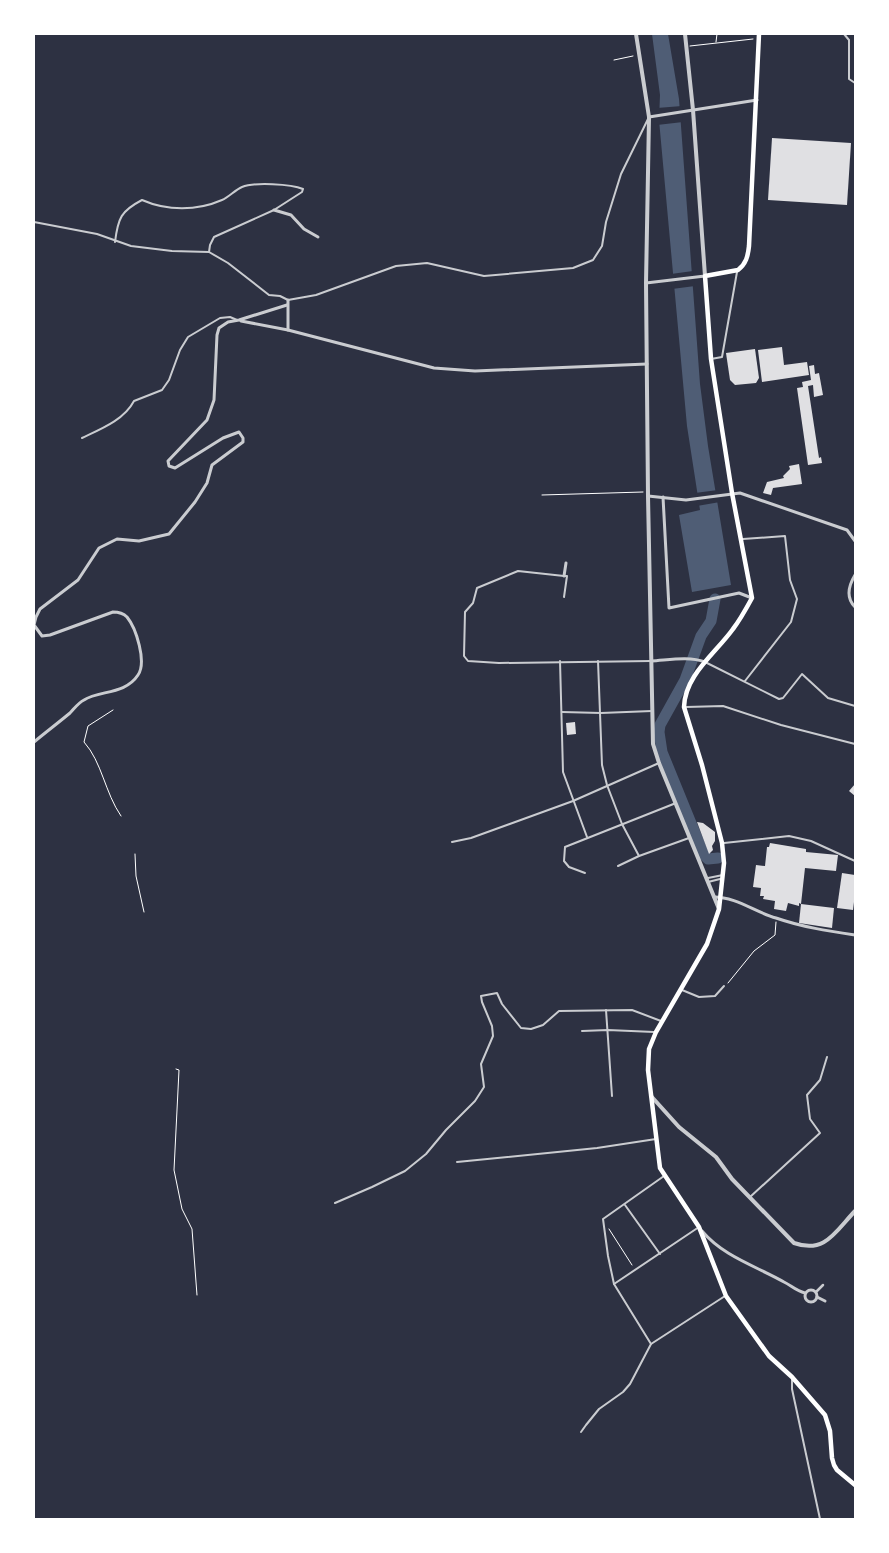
<svg xmlns="http://www.w3.org/2000/svg" width="889" height="1553" viewBox="0 0 889 1553" font-family="'IBM Plex Sans',sans-serif">
<style>
.water{fill:#4f5d75}
.pier{fill:#2d3142}
.lines{fill:none;stroke-linecap:round;stroke-linejoin:round}
.river{stroke:#4f5d75;stroke-width:11}
.building{fill:#e0e0e3}
.path{stroke:#fff;stroke-width:1}
.service{stroke:#caccd0;stroke-width:2}
.pedestrian{stroke:#caccd0;stroke-width:2.5}
.minor{stroke:#caccd0;stroke-width:3}
.tertiary{stroke:#caccd0;stroke-width:4}
.secondary{stroke:#fff;stroke-width:4.5}
</style>
<rect width="100%" height="100%" fill="#2d3142"/>
<polygon class="water" points="652,34 668,34 679,99 700,384 708,446 731,585 692,592 679,515 700,510 687,426 659,120 660,95"/>
<g class="pier">
<polygon points="682,106 683,122 657,125 657,108"/>
<polygon points="693,271 695,286 672,289 671,274"/>
<polygon points="718,490 720,502 697,506 695,493"/>
</g>
<g class="lines">
<polyline class="river" points="715,599 711,621 701,636 685,680 660,725 659,732 662,752 704,855 708,859 718,858"/>
</g>
<g class="building">
<polygon points="772,138 851,143 847,205 768,200"/>
<polygon points="782,347 784,365 807,362 809,375 762,382 758,350"/>
<polygon points="755,349 759,378 756,383 735,385 730,380 726,353"/>
<polygon points="814,365 815,374 819,373 823,395 814,397 813,385 808,386 819,458 821,457 822,463 808,465 797,388 803,387 802,382 811,380 809,366"/>
<polygon points="799,464 802,484 773,488 771,495 763,493 767,482 784,478 783,476 790,469 789,466"/>
<polygon points="575,722 576,734 567,735 566,723"/>
<polygon points="855,784 855,796 849,791"/>
<polygon points="697,822 703,823 715,832 715,841 712,846 713,850 709,854"/>
<polygon points="770,843 806,849 806,852 838,855 836,871 805,868 801,904 799,903 799,906 788,903 786,911 774,909 775,901 763,899 764,896 760,896 761,888 753,887 756,865 765,866 767,847 769,847"/>
<polygon points="842,873 855,875 855,894 853,910 837,908"/>
<polygon points="801,904 834,908 832,928 799,923"/>
</g>
<g class="lines">
<g class="path">
<polyline points="716,42 717,34"/>
<polyline points="690,46 753,39"/>
<polyline points="614,60 633,56"/>
<polyline points="542,495 643,492"/>
<path d="M113 710 88 726 84 742C102 762 105 793 121 816"/>
<polyline points="135,854 136,876 144,912"/>
<polyline points="728,983 754,951 775,935 776,922"/>
<polyline points="176,1069 179,1070 174,1170 182,1209 192,1229 197,1295"/>
<polyline points="609,1229 632,1265"/>
</g>
<g class="service">
<polyline points="844,34 849,40 849,79 855,83"/>
<polyline points="34,222 97,234 131,246 172,251 209,252 228,263 269,295 280,296 288,300 316,295 396,266 427,263 484,276 573,268 593,260 602,246 606,222 621,174 648,119"/>
<path d="M115 242C118 218 121 211 142 200 167 211 197 211 222 200 229 197 235 190 242 187 254 182 291 184 303 189L302 192 274 210 214 237 210 245 209 252"/>
<polyline points="711,359 722,357 737,272"/>
<path d="M82 438C101 429 124 420 134 401L162 390 169 380 180 350 188 337 220 318 230 317 237 320"/>
<polyline points="743,539 785,536 790,580 797,599 791,622 745,681"/>
<polyline points="564,597 567,576 564,576 518,571 477,588 473,603 465,612 464,656 468,661 499,663 651,661"/>
<polyline points="560,661 563,772 587,837"/>
<polyline points="598,661 602,765 607,785 622,824 639,856"/>
<polyline points="705,662 779,699 783,698 802,674 828,698 855,706"/>
<polyline points="686,707 723,706 781,725 855,744"/>
<polyline points="562,712 601,713 652,711"/>
<polyline points="452,842 471,838 573,801 659,763"/>
<polyline points="724,843 789,836 811,841 855,861"/>
<polyline points="618,866 639,856 689,838"/>
<polyline points="585,873 569,867 564,861 565,847 676,803"/>
<polyline points="708,878 723,875"/>
<polyline points="708,882 720,879"/>
<polyline points="682,990 699,997 715,996 724,986"/>
<polyline points="606,1010 612,1096"/>
<polyline points="582,1031 608,1030 654,1032"/>
<polyline points="457,1162 597,1148 656,1139"/>
<polyline points="750,1197 820,1133 810,1119 807,1095 820,1080 827,1057"/>
<polyline points="335,1203 372,1187 405,1171 426,1154 446,1130 475,1101 484,1087 481,1064 493,1036 492,1026 482,1002 481,996 497,993 502,1004 521,1028 531,1029 543,1025 559,1011 632,1010 661,1021"/>
<polyline points="625,1205 660,1254"/>
<polyline points="614,1284 608,1256 603,1219 664,1176"/>
<polyline points="651,1344 614,1284 699,1227"/>
<polyline points="792,1379 792,1389 820,1519"/>
<polyline points="581,1432 586,1425 599,1409 623,1392 630,1384 651,1344 725,1296"/>
</g>
<polyline class="pedestrian" points="816,1292 823,1285"/>
<g class="minor">
<polyline points="649,117 757,100"/>
<polyline points="274,210 291,215 304,229 318,237"/>
<polyline points="646,283 705,276"/>
<polyline points="288,300 288,330"/>
<polyline points="241,321 288,330 434,368 475,371 647,364"/>
<polyline points="648,496 686,500 740,493 847,530 855,541"/>
<polyline points="663,497 669,608 739,593 752,598"/>
<path d="M855 575C849 585 845 597 855 607"/>
<polyline points="564,576 566,563"/>
<path d="M651 661C669 660 689 656 705 662"/>
<path d="M34 742C46 732 58 723 70 713 74 709 78 703 84 700 99 690 125 695 138 675 147 662 136 628 127 617 123 613 118 612 113 612L50 635 42 636 34 625 36 617 40 609 78 580 99 548 117 539 139 541 169 534 195 502 207 483 212 465 243 442V438L239 432 223 438 175 468 169 466 168 461 207 420 214 400 217 335 219 328 228 322 239 320 287 305"/>
<path d="M714 897C736 897 755 912 776 918 802 927 828 931 855 935"/>
<path d="M702 1231C724 1257 756 1266 784 1282 792 1286 796 1291 805 1293"/>
<circle cx="811" cy="1296" r="6"/>
<polyline points="817,1297 825,1301"/>
</g>
<g class="tertiary">
<polyline points="636,34 649,117 646,283 648,496 653,744 659,763 719,909"/>
<polyline points="685,34 693,110 705,276"/>
<path d="M651 1096 679 1127 716 1157 732 1179 794 1243C825 1254 835 1232 855 1211"/>
</g>
<path class="secondary" d="M759 34 749 246C748 256 746 264 738 270L705 276 711 359 732 493 752 598C746 609 740 620 733 629 715 654 685 675 684 707L702 765 722 843 724 863 719 909 707 944 656 1032 649 1049 648 1070 660 1168 699 1227 726 1296 769 1356 792 1377 825 1415 830 1431 832 1458 834 1465 837 1470 855 1485"/>
</g>
<rect width="889" height="1553" fill="none" stroke="#ffffff" stroke-width="70"/>
</svg>
